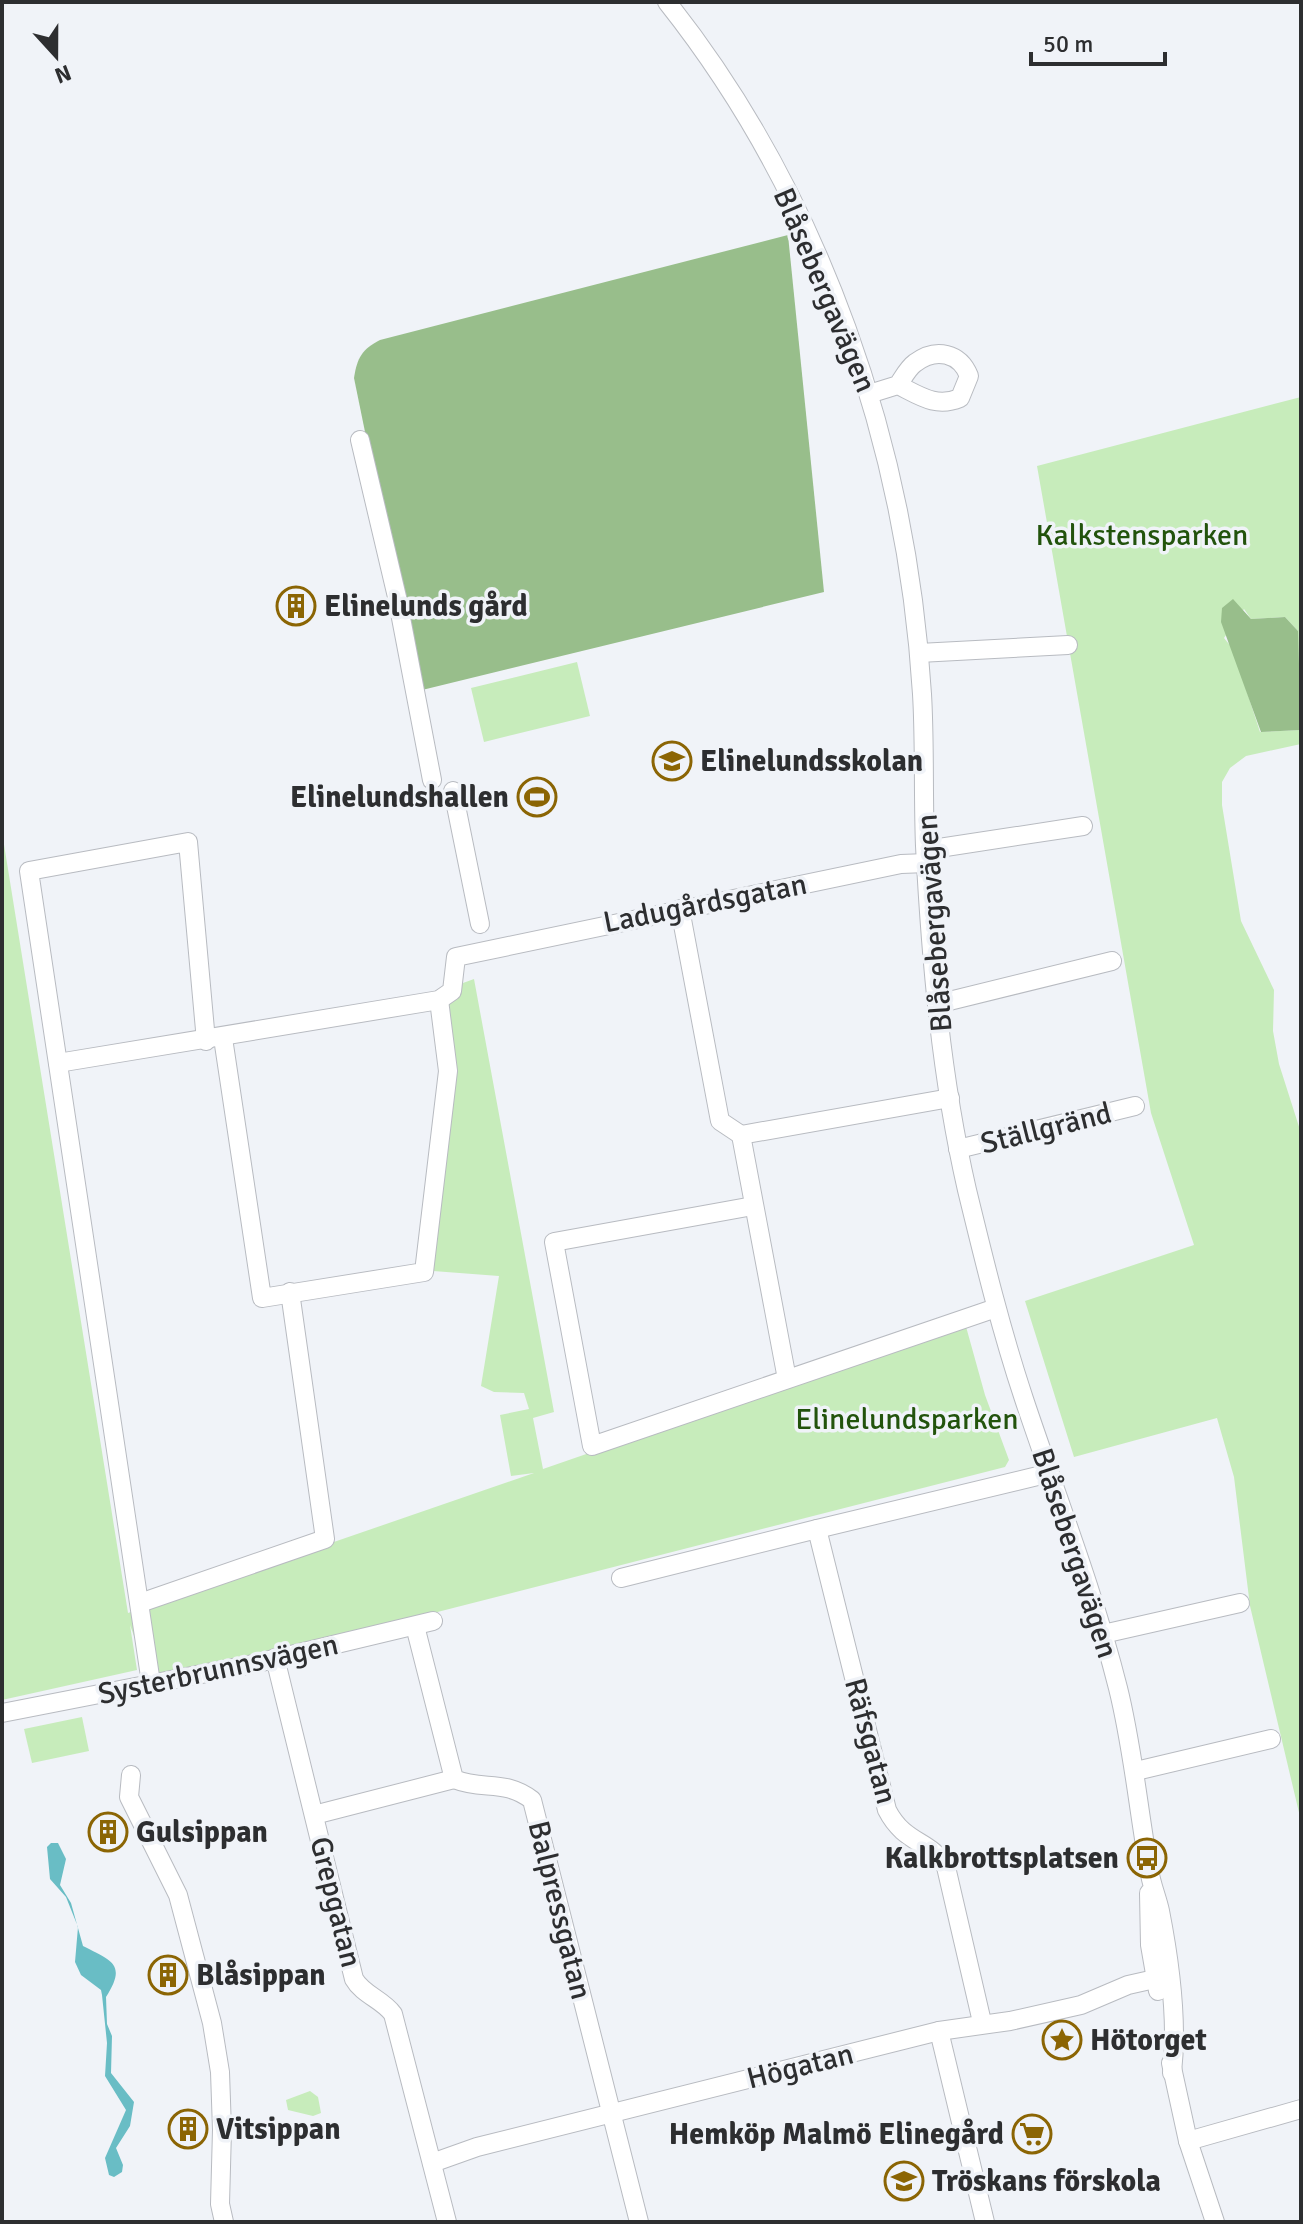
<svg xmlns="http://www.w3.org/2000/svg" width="1303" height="2224" viewBox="0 0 1303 2224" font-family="Signika,sans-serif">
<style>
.green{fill:#c7ecbb}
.forest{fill:#98be8b}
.water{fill:#69bdc5}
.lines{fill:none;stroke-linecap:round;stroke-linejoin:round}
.minor-casing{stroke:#b8bbc1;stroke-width:20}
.minor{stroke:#fff;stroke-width:18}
.labels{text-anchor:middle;stroke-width:7;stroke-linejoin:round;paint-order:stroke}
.street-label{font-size:30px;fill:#2d2e30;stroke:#f0f3f8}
.park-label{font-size:30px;fill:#22530c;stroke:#f0f3f8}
.poi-label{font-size:30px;font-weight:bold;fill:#2d2e30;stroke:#f0f3f8;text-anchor:start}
</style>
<rect width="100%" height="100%" fill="#f0f3f8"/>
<g class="green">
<polygon points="1301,397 1301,682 1297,670 1298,631 1285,617 1251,619 1244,609 1224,638 1233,649 1260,732 1301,730 1301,744 1246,756 1230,768 1222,782 1222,805 1241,921 1274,990 1273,1031 1279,1064 1301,1133 1301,1821 1250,1606 1234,1477 1217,1418 1074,1457 1025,1301 1194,1245 1151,1113 1037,466"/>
<polygon points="577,662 590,716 484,742 471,688"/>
<polygon points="2,832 128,1613 534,1473 511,1476 500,1415 529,1409 524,1393 494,1392 481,1386 499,1276 433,1271 445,1137 441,991 474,979 554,1412 533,1418 543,1469 965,1323 985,1395 1009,1460 1005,1467 171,1680 151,1683 130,1625 137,1670 2,1700"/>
<polygon points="82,1717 89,1751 32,1763 24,1729"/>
<polygon points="310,2091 318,2097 321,2113 313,2116 288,2110 286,2100"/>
</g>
<g class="forest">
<path d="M788 235 824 592 418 691 354 378C357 358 362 349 380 340Z"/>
<polygon points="1233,599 1251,619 1285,617 1298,631 1301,730 1261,732 1221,622 1222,608"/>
</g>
<path class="water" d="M51 1843H58L66 1859 60 1885 71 1903 83 1946C112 1961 127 1964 106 1997L107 2024 112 2036 111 2073 134 2102 130 2126 116 2148 123 2165 122 2172 114 2177 109 2175 105 2158 126 2110 105 2076 107 2043 102 1995 101 1990 81 1975 75 1962 78 1927 66 1897 50 1879 47 1847Z"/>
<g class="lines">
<g class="minor-casing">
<g id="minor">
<path d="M667 2C821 196 907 447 922 694 925 744 923 795 925 846 931 961 941 1077 967 1190 984 1260 1001 1330 1024 1399 1056 1495 1093 1589 1118 1688 1133 1748 1138 1808 1149 1869 1151 1884 1157 1897 1160 1911 1170 1962 1178 2021 1172 2073"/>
<path d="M869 394 898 385C920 396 936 408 960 398L969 376C960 353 936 347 915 363 908 368 903 378 898 385"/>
<polyline points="360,440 397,597 432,780"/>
<polyline points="919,653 1068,645"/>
<polyline points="453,791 480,924"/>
<polyline points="926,850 1083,826"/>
<polyline points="680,909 720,1121 741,1135"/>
<polyline points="937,1004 1112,961"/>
<polyline points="223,1038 262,1298 424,1272 448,1071 439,1000"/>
<polyline points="58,1063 439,1000 452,991 456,957 901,864 927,863"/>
<polyline points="958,1149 1135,1106"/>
<polyline points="753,1206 554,1242 592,1446 996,1308"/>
<polyline points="787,1379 741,1135 950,1098"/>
<polyline points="817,1529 1050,1473"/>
<path d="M621 1578 817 1529 887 1810C905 1845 930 1839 946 1867L982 2022"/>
<polyline points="140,1603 325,1539 290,1292"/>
<path d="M415 1626 454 1779C483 1791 505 1779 532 1800L639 2222"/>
<polyline points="1103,1634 1240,1603"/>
<path d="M275 1658 354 1979C363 1995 382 1999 393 2014L447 2222"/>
<polyline points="151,1683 29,871 188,842 206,1041"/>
<polyline points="2,1713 253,1664 433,1621"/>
<polyline points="1136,1771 1271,1739"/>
<polyline points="131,1775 129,1797 178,1895 212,2023 220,2072 222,2130 220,2204 224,2222"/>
<polyline points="314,1815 454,1779"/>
<polyline points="1149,1893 1150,1945 1158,1991"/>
<polyline points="939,2031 985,2222"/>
<polyline points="1171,2063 1188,2141 1215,2222"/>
<polyline points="1188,2141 1301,2109"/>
<polyline points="432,2163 477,2147 939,2031 1010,2021 1081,2005 1128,1985 1168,1976"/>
</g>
</g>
<use href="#minor" class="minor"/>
</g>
<defs>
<g id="building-ring" transform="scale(2)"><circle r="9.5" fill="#f0f3f8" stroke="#8b6504" stroke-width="1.5"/><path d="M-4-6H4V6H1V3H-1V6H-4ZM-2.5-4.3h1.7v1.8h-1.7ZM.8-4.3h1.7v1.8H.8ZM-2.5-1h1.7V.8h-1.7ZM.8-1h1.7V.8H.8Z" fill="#8b6504"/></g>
<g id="school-ring" transform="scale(2)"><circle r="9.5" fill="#f0f3f8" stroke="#8b6504" stroke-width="1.5"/><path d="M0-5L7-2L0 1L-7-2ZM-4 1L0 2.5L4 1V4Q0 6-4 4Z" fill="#8b6504"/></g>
<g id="stadium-ring" transform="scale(2)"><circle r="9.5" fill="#f0f3f8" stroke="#8b6504" stroke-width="1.5"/><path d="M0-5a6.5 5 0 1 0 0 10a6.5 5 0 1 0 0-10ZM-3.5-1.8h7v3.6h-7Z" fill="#8b6504"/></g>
<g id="bus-ring" transform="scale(2)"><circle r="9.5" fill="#f0f3f8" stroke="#8b6504" stroke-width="1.5"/><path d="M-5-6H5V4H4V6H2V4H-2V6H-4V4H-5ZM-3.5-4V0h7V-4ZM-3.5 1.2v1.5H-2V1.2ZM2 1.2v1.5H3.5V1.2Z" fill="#8b6504"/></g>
<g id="sight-ring" transform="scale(2)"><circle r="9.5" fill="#f0f3f8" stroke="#8b6504" stroke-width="1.5"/><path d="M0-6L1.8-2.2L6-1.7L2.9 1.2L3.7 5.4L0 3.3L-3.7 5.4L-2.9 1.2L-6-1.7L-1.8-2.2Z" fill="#8b6504"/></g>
<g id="supermarket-ring" transform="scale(2)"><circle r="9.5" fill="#f0f3f8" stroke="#8b6504" stroke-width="1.5"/><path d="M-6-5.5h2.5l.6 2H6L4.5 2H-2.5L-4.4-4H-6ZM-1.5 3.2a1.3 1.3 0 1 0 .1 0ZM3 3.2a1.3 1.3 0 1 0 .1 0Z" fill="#8b6504"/></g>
</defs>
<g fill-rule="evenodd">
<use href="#building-ring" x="296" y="606"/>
<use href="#school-ring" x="672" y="761"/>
<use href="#stadium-ring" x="537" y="797"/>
<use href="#building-ring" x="108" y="1832"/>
<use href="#bus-ring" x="1147" y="1858"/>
<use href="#building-ring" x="168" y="1975"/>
<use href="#sight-ring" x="1062" y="2040"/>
<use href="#building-ring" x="188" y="2129"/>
<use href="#supermarket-ring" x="1032" y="2134"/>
<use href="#school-ring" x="904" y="2181"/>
</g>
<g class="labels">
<g class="street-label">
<text transform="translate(825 290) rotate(67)" y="10">Blåsebergavägen</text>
<text transform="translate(705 903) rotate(-11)" y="10">Ladugårdsgatan</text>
<text transform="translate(934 923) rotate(-94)" y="10">Blåsebergavägen</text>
<text transform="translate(1046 1128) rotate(-14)" y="10">Ställgränd</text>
<text transform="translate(1075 1553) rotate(72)" y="10">Blåsebergavägen</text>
<text transform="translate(218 1669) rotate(-12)" y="10">Systerbrunnsvägen</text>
<text transform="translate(871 1741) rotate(75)" y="10">Räfsgatan</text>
<text transform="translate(336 1902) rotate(76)" y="10">Grepgatan</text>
<text transform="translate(560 1910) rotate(76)" y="10">Balpressgatan</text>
<text transform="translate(800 2066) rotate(-14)" y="10">Högatan</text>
</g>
<g class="park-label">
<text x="1142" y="545">Kalkstensparken</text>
<text x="907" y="1429">Elinelundsparken</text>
</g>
<g class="poi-label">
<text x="324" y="616">Elinelunds gård</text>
<text x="700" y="771">Elinelundsskolan</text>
<text x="509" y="807" text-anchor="end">Elinelundshallen</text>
<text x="136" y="1842">Gulsippan</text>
<text x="1119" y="1868" text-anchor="end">Kalkbrottsplatsen</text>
<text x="196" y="1985">Blåsippan</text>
<text x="1090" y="2050">Hötorget</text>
<text x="216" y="2139">Vitsippan</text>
<text x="1004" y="2144" text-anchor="end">Hemköp Malmö Elinegård</text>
<text x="932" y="2191">Tröskans förskola</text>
</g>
</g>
<rect width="1303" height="2224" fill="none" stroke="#2d2e30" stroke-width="8"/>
<g transform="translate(56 56) rotate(159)" stroke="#f0f3f8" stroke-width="6" paint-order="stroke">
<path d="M0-6L14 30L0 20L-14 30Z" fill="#2d2e30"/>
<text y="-12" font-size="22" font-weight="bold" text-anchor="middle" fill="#2d2e30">N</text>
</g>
<path d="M1031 52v12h134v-12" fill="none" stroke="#2d2e30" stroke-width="4"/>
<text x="1043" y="52" font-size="24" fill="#2d2e30" stroke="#f0f3f8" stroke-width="6" paint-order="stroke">50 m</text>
</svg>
